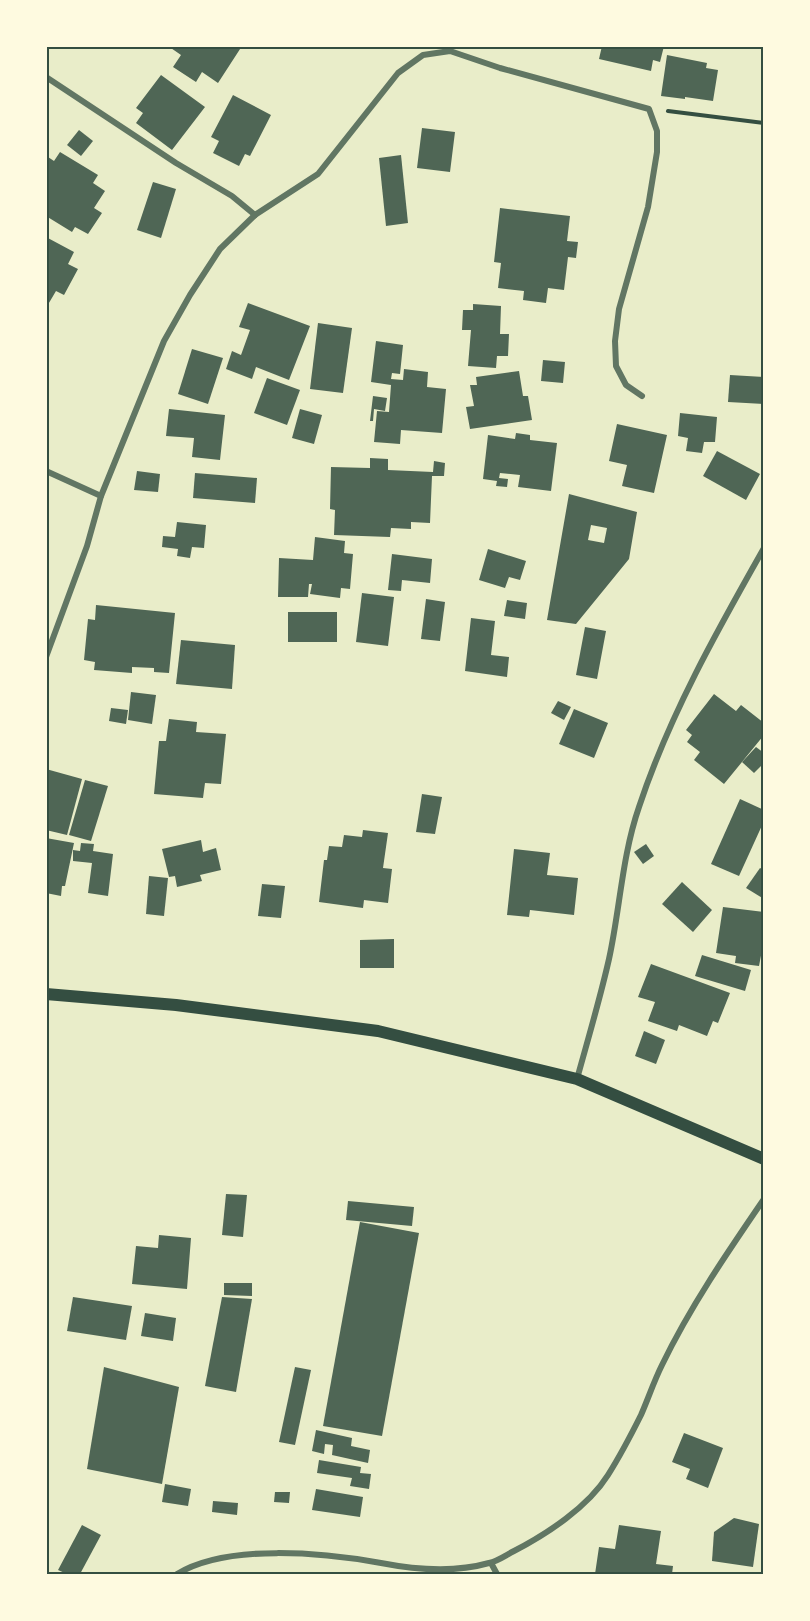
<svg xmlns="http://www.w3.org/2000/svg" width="810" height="1621" viewBox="0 0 810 1621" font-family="'IBM Plex Serif',serif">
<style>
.building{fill:#4f6655;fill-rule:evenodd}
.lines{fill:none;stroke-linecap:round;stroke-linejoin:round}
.path{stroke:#344e41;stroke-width:4}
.minor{stroke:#617663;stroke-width:6}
.secondary{stroke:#344e41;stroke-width:12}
.neatline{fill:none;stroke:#344e41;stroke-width:2}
</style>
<rect width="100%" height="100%" fill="#e9edc9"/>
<g class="building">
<polygon points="168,46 242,46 218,83 202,72 196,82 173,67 181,55"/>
<polygon points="602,46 664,46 660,62 653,60 651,71 599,59"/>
<polygon points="667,55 707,63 706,68 718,70 713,101 685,97 685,99 661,96"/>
<polygon points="161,75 205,107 172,150 136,123 143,113 136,108"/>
<polygon points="233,95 271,115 250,156 245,154 239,166 213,153 219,141 211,137"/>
<polygon points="422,128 455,132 450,172 417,168"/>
<polygon points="79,130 93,141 81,156 67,145"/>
<polygon points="60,152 98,175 93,183 105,191 94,208 102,213 88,234 75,227 72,232 46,216 46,160 48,157 54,161"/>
<polygon points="401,155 408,223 386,226 379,158"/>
<polygon points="153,182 176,189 161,238 137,230"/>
<polygon points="500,208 570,216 567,241 578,242 576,258 568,257 564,290 548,288 546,303 523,300 524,291 498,288 501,263 494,262"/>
<polygon points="46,237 74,252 68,264 78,269 64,295 56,291 46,308"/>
<polygon points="248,303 310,326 289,380 256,367 252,379 226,369 232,351 241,355 250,330 239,327"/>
<polygon points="473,304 501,306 500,334 509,334 508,356 497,356 496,368 468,366 471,330 462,330 463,310 473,310"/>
<polygon points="318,323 352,328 343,393 310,389"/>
<polygon points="376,341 403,345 400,374 392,373 391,379 403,380 404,369 428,372 427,387 446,389 442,433 401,430 400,444 374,442 377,411 389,412 391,385 371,382"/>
<polygon points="192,349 223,358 208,404 178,394"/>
<polygon points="543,360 565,362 563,383 541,381"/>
<polygon points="519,371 523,396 528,396 532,420 470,429 466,407 474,406 470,385 477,385 476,377"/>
<polygon points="730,375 764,377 764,404 728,402"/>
<polygon points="267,378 300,390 287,425 254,413"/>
<polygon points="373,396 387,398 385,411 374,409 373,421 370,421"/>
<polygon points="169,409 225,415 220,460 192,457 194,438 166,436"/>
<polygon points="300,409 322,415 314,444 292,438"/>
<polygon points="680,413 717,417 715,442 704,442 702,453 686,451 688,438 678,436"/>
<polygon points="617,424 667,435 654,493 622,486 627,465 609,461"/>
<polygon points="516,433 530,435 530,440 557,443 551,491 518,487 520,475 500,473 499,478 508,479 507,487 496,486 497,481 483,479 488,435 515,439"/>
<polygon points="717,451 760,474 746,500 703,476"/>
<polygon points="370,458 388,459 388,470 433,472 434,461 445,463 444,476 432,476 430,523 411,522 411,529 391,528 390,537 334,535 335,510 330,509 331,467 370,468"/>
<polygon points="137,471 160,474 158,492 134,490"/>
<polygon points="195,473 257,478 255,503 193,498"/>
<path d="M569 494 637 512 629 559 576 624 547 620ZM591 525 607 528 604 543 588 540Z"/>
<polygon points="177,522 206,525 204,548 192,547 190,558 177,556 178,549 162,547 163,536 175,537"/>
<polygon points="315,537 345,541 344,553 353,554 350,589 341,588 340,598 310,594 312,584 309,584 308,597 278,597 279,558 313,560"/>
<polygon points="488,549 526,561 520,580 509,577 505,588 479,580"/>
<polygon points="392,554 432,559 430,583 402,580 401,591 388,590"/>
<polygon points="362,593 394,597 388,646 356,642"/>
<polygon points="426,599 445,602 440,641 421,639"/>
<polygon points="507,600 527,603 525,619 504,616"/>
<polygon points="96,605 175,613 169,673 154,672 154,668 132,667 132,673 94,670 95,662 84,660 88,619 95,620"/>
<rect x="288" y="612" width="49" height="30"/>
<polygon points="471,618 495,621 491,655 509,657 507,677 465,671"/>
<polygon points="585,627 606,631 597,679 576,675"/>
<polygon points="181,640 235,645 232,689 176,684"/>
<polygon points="131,692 156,695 152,724 128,720"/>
<polygon points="714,694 736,711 741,705 764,723 764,735 724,784 694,760 700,752 687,742 692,735 686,730"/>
<polygon points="558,701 571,707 564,720 551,713"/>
<polygon points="111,708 128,710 126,724 109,721"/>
<polygon points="574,709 608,723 594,758 559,744"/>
<polygon points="169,719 197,722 196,732 226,734 221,784 205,783 203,798 154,794 159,741 166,741"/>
<polygon points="756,747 764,753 764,763 754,773 742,762"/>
<polygon points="46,769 82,779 67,835 46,830"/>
<polygon points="85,780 108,786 91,841 69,835"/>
<polygon points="422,794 442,797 435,834 416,832"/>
<polygon points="740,799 764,810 764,821 739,876 711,864"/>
<polygon points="363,830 388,833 383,868 392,869 388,903 364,900 363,908 319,902 324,860 327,860 329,846 342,847 344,835 362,837"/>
<polygon points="46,838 74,843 65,886 62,886 61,896 46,893"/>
<polygon points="201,840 203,852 216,848 221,870 200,875 202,881 177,887 175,876 169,877 162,849"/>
<polygon points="81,843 94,844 93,851 113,854 108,896 88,893 92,863 73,861 73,850 80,851"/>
<polygon points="646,844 654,856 643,864 634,852"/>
<polygon points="514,849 550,853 547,875 578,878 574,915 530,910 529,917 507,915"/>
<polygon points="760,868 764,870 764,899 746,888"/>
<polygon points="149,876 168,878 164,916 146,914"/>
<polygon points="682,882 712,910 693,932 662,904"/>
<polygon points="262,884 285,886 281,918 258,916"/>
<polygon points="723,907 764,912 764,940 759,966 735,963 736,956 716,953"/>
<polygon points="394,939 394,968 360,968 360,940"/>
<polygon points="702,955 751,970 745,991 695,976"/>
<polygon points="651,964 730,993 718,1023 713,1021 707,1036 679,1025 677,1031 648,1021 655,1002 638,997"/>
<polygon points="644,1031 665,1040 656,1064 635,1056"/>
<polygon points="226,1194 247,1195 243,1237 222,1235"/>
<polygon points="348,1201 414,1207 412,1226 346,1220"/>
<polygon points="360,1222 419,1233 382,1436 323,1426"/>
<polygon points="159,1235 191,1238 187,1289 132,1284 136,1246 158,1248"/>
<polygon points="224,1283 252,1283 252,1296 224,1295"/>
<polygon points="73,1297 132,1306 126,1340 67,1331"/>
<polygon points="222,1297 252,1299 236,1392 205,1386"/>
<polygon points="145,1313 176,1318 173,1341 141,1336"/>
<polygon points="104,1367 179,1387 162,1484 87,1469"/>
<polygon points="295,1367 311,1370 295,1445 279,1442"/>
<polygon points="316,1430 352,1438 351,1446 370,1450 368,1463 332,1455 333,1445 325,1444 324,1454 312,1451"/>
<polygon points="684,1433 723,1448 708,1488 686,1479 690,1469 672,1462"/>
<polygon points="319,1460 361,1467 360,1473 371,1474 369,1489 350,1486 352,1478 317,1473"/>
<polygon points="165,1484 191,1489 188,1506 162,1502"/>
<polygon points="316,1489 363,1497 360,1517 312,1510"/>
<polygon points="275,1492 290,1492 289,1503 274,1502"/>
<polygon points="213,1501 238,1503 237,1515 212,1512"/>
<polygon points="734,1518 759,1524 753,1567 712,1561 714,1532"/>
<polygon points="82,1525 101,1535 80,1574 67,1574 58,1570"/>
<polygon points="619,1525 661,1531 656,1564 673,1566 672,1574 595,1574 599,1547 615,1549"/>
</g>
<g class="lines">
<polyline class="path" points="668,111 764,123"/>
<g class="minor">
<polyline points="46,77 176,163 232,196 255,215"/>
<polyline points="46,471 101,496"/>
<polyline points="46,657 87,546 101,496 164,341 190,295 220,249 255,215 318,174 398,73 423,55 450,51 500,68 649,109 657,131 657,152 648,207 619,309 615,341 616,366 626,385 642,396"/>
<path d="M577 1079C588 1039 600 999 609 959 620 909 622 856 639 807 669 716 717 631 764 548"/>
<polyline points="491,1563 497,1574"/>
<path d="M177 1574C228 1543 324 1553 381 1563 417 1570 454 1573 489 1563 498 1561 506 1555 514 1551 547 1534 588 1507 608 1475 620 1456 631 1435 641 1415 648 1399 654 1381 662 1365 690 1307 727 1253 764 1199"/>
</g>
<polyline class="secondary" points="46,994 176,1005 378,1031 577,1079 764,1159"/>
</g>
<rect width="810" height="1621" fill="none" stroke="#fefae0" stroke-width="96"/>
<rect x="48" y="48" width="714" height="1525" class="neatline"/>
</svg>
